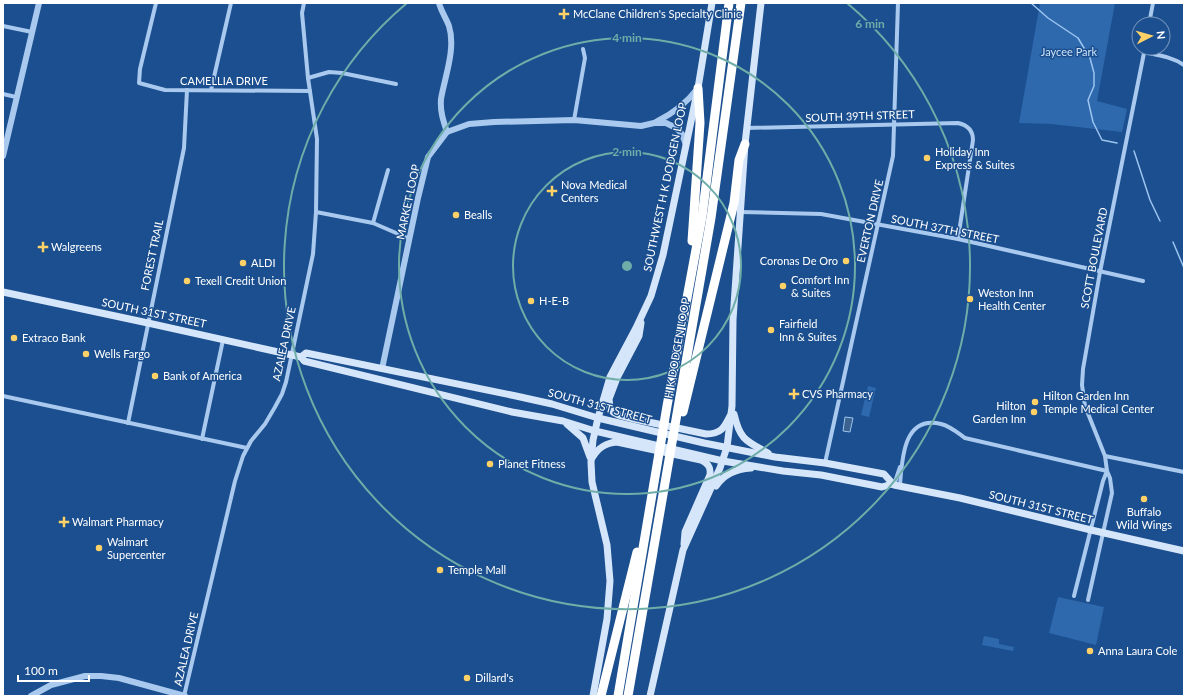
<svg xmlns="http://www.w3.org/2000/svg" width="1187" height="699" viewBox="0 0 1187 699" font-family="Lato,sans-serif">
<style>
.green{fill:#2e69ad}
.water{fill:#3c6290;stroke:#9cc4f0}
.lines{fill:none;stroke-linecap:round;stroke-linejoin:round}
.stream{stroke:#9cc4f0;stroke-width:1.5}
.minor{stroke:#a9c9ee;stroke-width:4}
.tertiary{stroke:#a9c9ee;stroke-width:6}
.secondary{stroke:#d6e6fa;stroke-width:7}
.motorway{stroke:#fff;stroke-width:9}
.ring{fill:none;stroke:#6fada8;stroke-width:2}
.poi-dot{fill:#ffd166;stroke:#1b4f8f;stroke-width:1.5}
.labels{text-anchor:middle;stroke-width:3;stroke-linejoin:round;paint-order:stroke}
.poi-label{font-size:11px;fill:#fff;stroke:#1b4f8f;text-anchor:start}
.park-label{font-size:11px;fill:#cfe3fa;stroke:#1b4f8f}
.street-label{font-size:11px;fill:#fff;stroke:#1b4f8f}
.centre{fill:#6fada8;stroke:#1b4f8f;stroke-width:2}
.ring-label{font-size:12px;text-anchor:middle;font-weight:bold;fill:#6fada8;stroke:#1b4f8f;stroke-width:3;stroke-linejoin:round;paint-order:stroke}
</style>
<rect width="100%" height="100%" fill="#1b4f8f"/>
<g class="green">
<polygon points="1040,3 1115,3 1097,101 1127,109 1122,132 1051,124 1019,123"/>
<polygon points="868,386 876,388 869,417 861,415"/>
<polygon points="1058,597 1104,607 1096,645 1049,633"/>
<polygon points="984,636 999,639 999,644 1014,647 1013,651 982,645"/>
</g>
<polygon class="water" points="845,417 853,418 850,432 843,431"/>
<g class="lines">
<g class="stream">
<polyline points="1031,3 1048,18 1078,38 1090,58 1094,73 1094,86 1088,100 1093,122 1102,140 1117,143"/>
<polyline points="1134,151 1150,200 1160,221"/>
<polyline points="1173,242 1184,268"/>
</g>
<g class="minor">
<polyline points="156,3 140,69 139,83 165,90 310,91"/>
<polyline points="1149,24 1153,3"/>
<polyline points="3,26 32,32"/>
<path d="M1144 52C1158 55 1172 57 1184 65"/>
<polyline points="308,78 329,72 342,73 396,84"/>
<polyline points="211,90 231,3"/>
<polyline points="3,94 16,97"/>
<polyline points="574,120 585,58 583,49"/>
<path d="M747 128 958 123C967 125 973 130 973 140L958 239"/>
<polyline points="316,212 373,223 410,239"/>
<polyline points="741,212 821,214 958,239 1143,281"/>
<polyline points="373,223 388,170"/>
<polyline points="3,396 247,448"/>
<polyline points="128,423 184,148 187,90"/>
<polyline points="202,439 223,340"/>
<polyline points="1105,456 1184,472"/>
<polyline points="825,463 893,156 898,3"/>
<polyline points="894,485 900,467"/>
<path d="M900 485C902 460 903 415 941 424 950 426 958 433 965 438L1107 471"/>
<polyline points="1074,596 1103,481 1107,471"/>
<polyline points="1088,600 1112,493 1110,478 1107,471 1105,456 1085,406 1082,385 1083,369 1100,272 1145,48"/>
<polyline points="184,696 235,481 243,456 251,441 265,424 275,407 282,394 286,382 313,254 316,212 317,139 308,78 302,13 304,3"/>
</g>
<g class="tertiary">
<path d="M439 3C441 11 446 18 449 26 456 49 445 76 441 99 440 111 443 120 447 132"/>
<path d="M656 122C672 114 686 104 698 88"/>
<polyline points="3,156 39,3"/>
<polyline points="382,369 418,198 428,157 447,132 469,124 494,122 574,120 641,126 654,123 666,123 676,128 682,134 686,145"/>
<polyline points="31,696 51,685 85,676 101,676 119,678 185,696"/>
</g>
<g class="secondary">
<polyline points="3,292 148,323 301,357 304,361 512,412 563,421 595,431 723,461 783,471 821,475 882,487 892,484"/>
<path d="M641 323 639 336 617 378 609 399 610 408 613 412 619 415 634 419 706 434C721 434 724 428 730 416"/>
<polyline points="301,357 306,353 516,396 552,404 598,418 704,443 775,457 825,463 884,474 894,485 960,498 1091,530 1184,551"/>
<path d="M734 414C740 440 746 441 768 453"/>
<polyline points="567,424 583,438 590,457"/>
<path d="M592 458C598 448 605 443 617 442L701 460C708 463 711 467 710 475L685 532 684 544"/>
<path d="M716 486C724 474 735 469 751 468"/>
<polyline points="593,696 607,619 610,581 607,545 592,482 591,462 593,440 598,418 610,377 636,328 651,296 663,255 698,88 712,3"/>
<polyline points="650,696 683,550 720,468 727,447 732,406 733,320 745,144 761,3"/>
</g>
<g class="motorway">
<polyline points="692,241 700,123 698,88"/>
<polyline points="683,412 734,203 739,160 745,144"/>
<polyline points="601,696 637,552"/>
<polyline points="618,696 667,406 702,217 729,3"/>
<polyline points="628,696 711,218 741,3"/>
</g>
</g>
<g class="ring">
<circle cx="627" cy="266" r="114"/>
<circle cx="627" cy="266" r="228"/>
<path d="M847 3A343 343 0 1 1 407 3"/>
</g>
<g class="poi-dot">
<path d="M562 8h4v4h4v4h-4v4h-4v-4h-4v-4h4z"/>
<circle cx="927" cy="158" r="4"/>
<path d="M550 185h4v4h4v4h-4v4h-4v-4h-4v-4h4z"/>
<circle cx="456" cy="215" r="4"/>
<path d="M41 241h4v4h4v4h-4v4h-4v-4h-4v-4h4z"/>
<circle cx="846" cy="261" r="4"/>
<circle cx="243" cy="263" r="4"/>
<circle cx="187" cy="281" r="4"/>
<circle cx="783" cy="286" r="4"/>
<circle cx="970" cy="299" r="4"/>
<circle cx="531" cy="301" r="4"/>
<circle cx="771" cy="330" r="4"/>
<circle cx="14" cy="338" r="4"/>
<circle cx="86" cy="354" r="4"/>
<circle cx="155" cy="376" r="4"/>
<path d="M792 388h4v4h4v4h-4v4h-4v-4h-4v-4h4z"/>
<circle cx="1035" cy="402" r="4"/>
<circle cx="1034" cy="412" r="4"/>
<circle cx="490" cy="464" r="4"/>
<circle cx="1144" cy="499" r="4"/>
<path d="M62 516h4v4h4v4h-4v4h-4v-4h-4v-4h4z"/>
<circle cx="99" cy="548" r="4"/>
<circle cx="440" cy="570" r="4"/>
<circle cx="1090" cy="651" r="4"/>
<circle cx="467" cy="678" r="4"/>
</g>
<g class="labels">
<g class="poi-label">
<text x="573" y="18">McClane Children's Specialty Clinic</text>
<text x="935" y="156">Holiday Inn<tspan x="935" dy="13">Express &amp; Suites</tspan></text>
<text x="561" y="189">Nova Medical<tspan x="561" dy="13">Centers</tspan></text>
<text x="464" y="219">Bealls</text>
<text x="51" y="251">Walgreens</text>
<text x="838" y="265" text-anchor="end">Coronas De Oro</text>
<text x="251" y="267">ALDI</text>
<text x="791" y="284">Comfort Inn<tspan x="791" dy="13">&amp; Suites</tspan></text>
<text x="195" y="285">Texell Credit Union</text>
<text x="978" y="297">Weston Inn<tspan x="978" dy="13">Health Center</tspan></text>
<text x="539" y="305">H-E-B</text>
<text x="779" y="328">Fairfield<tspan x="779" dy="13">Inn &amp; Suites</tspan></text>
<text x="22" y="342">Extraco Bank</text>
<text x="94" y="358">Wells Fargo</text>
<text x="163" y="380">Bank of America</text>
<text x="802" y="398">CVS Pharmacy</text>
<text x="1043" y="400">Hilton Garden Inn<tspan x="1043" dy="13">Temple Medical Center</tspan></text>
<text x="1026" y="410" text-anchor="end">Hilton<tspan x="1026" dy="13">Garden Inn</tspan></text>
<text x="498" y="468">Planet Fitness</text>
<text x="1144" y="516" text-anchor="middle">Buffalo<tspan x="1144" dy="13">Wild Wings</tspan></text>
<text x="72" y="526">Walmart Pharmacy</text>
<text x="107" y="546">Walmart<tspan x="107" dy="13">Supercenter</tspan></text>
<text x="448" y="574">Temple Mall</text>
<text x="1098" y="655">Anna Laura Cole</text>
<text x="475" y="682">Dillard's</text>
</g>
<g class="park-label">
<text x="1069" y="56">Jaycee Park</text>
</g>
<g class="street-label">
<text x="224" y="85">CAMELLIA DRIVE</text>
<text transform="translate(860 116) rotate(-2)" y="4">SOUTH 39TH STREET</text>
<text transform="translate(665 187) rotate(-78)" y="4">SOUTHWEST H K DODGEN LOOP</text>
<text transform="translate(408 202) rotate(-78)" y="4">MARKET LOOP</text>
<text transform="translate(870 221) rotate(-77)" y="4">EVERTON DRIVE</text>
<text transform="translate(945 229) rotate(11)" y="4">SOUTH 37TH STREET</text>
<text transform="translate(152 255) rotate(-78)" y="4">FOREST TRAIL</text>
<text transform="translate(1094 258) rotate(-79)" y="4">SCOTT BOULEVARD</text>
<text transform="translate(154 313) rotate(12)" y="4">SOUTH 31ST STREET</text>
<text transform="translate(284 344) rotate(-78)" y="4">AZALEA DRIVE</text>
<text transform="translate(677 348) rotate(-80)" y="4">H K DODGEN LOOP</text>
<text transform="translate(600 406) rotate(15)" y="4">SOUTH 31ST STREET</text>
<text transform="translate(1041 507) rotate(14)" y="4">SOUTH 31ST STREET</text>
<text transform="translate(186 649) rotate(-77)" y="4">AZALEA DRIVE</text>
</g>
</g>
<circle cx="627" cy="266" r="6" class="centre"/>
<g class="ring-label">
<text x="870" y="28">6 min</text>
<text x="627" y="42">4 min</text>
<text x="627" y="156">2 min</text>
</g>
<rect width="1187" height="699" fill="none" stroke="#ffffff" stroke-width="8"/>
<g transform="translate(1151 36) rotate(84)"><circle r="19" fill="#1b4f8f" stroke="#7695bc"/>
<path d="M0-3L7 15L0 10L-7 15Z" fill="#ffd166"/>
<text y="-6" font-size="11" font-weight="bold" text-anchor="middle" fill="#ffffff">N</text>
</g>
<path d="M18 675v6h71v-6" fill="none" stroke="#ffffff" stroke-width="2"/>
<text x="24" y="675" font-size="12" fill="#ffffff" stroke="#1b4f8f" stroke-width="3" paint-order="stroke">100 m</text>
</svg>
